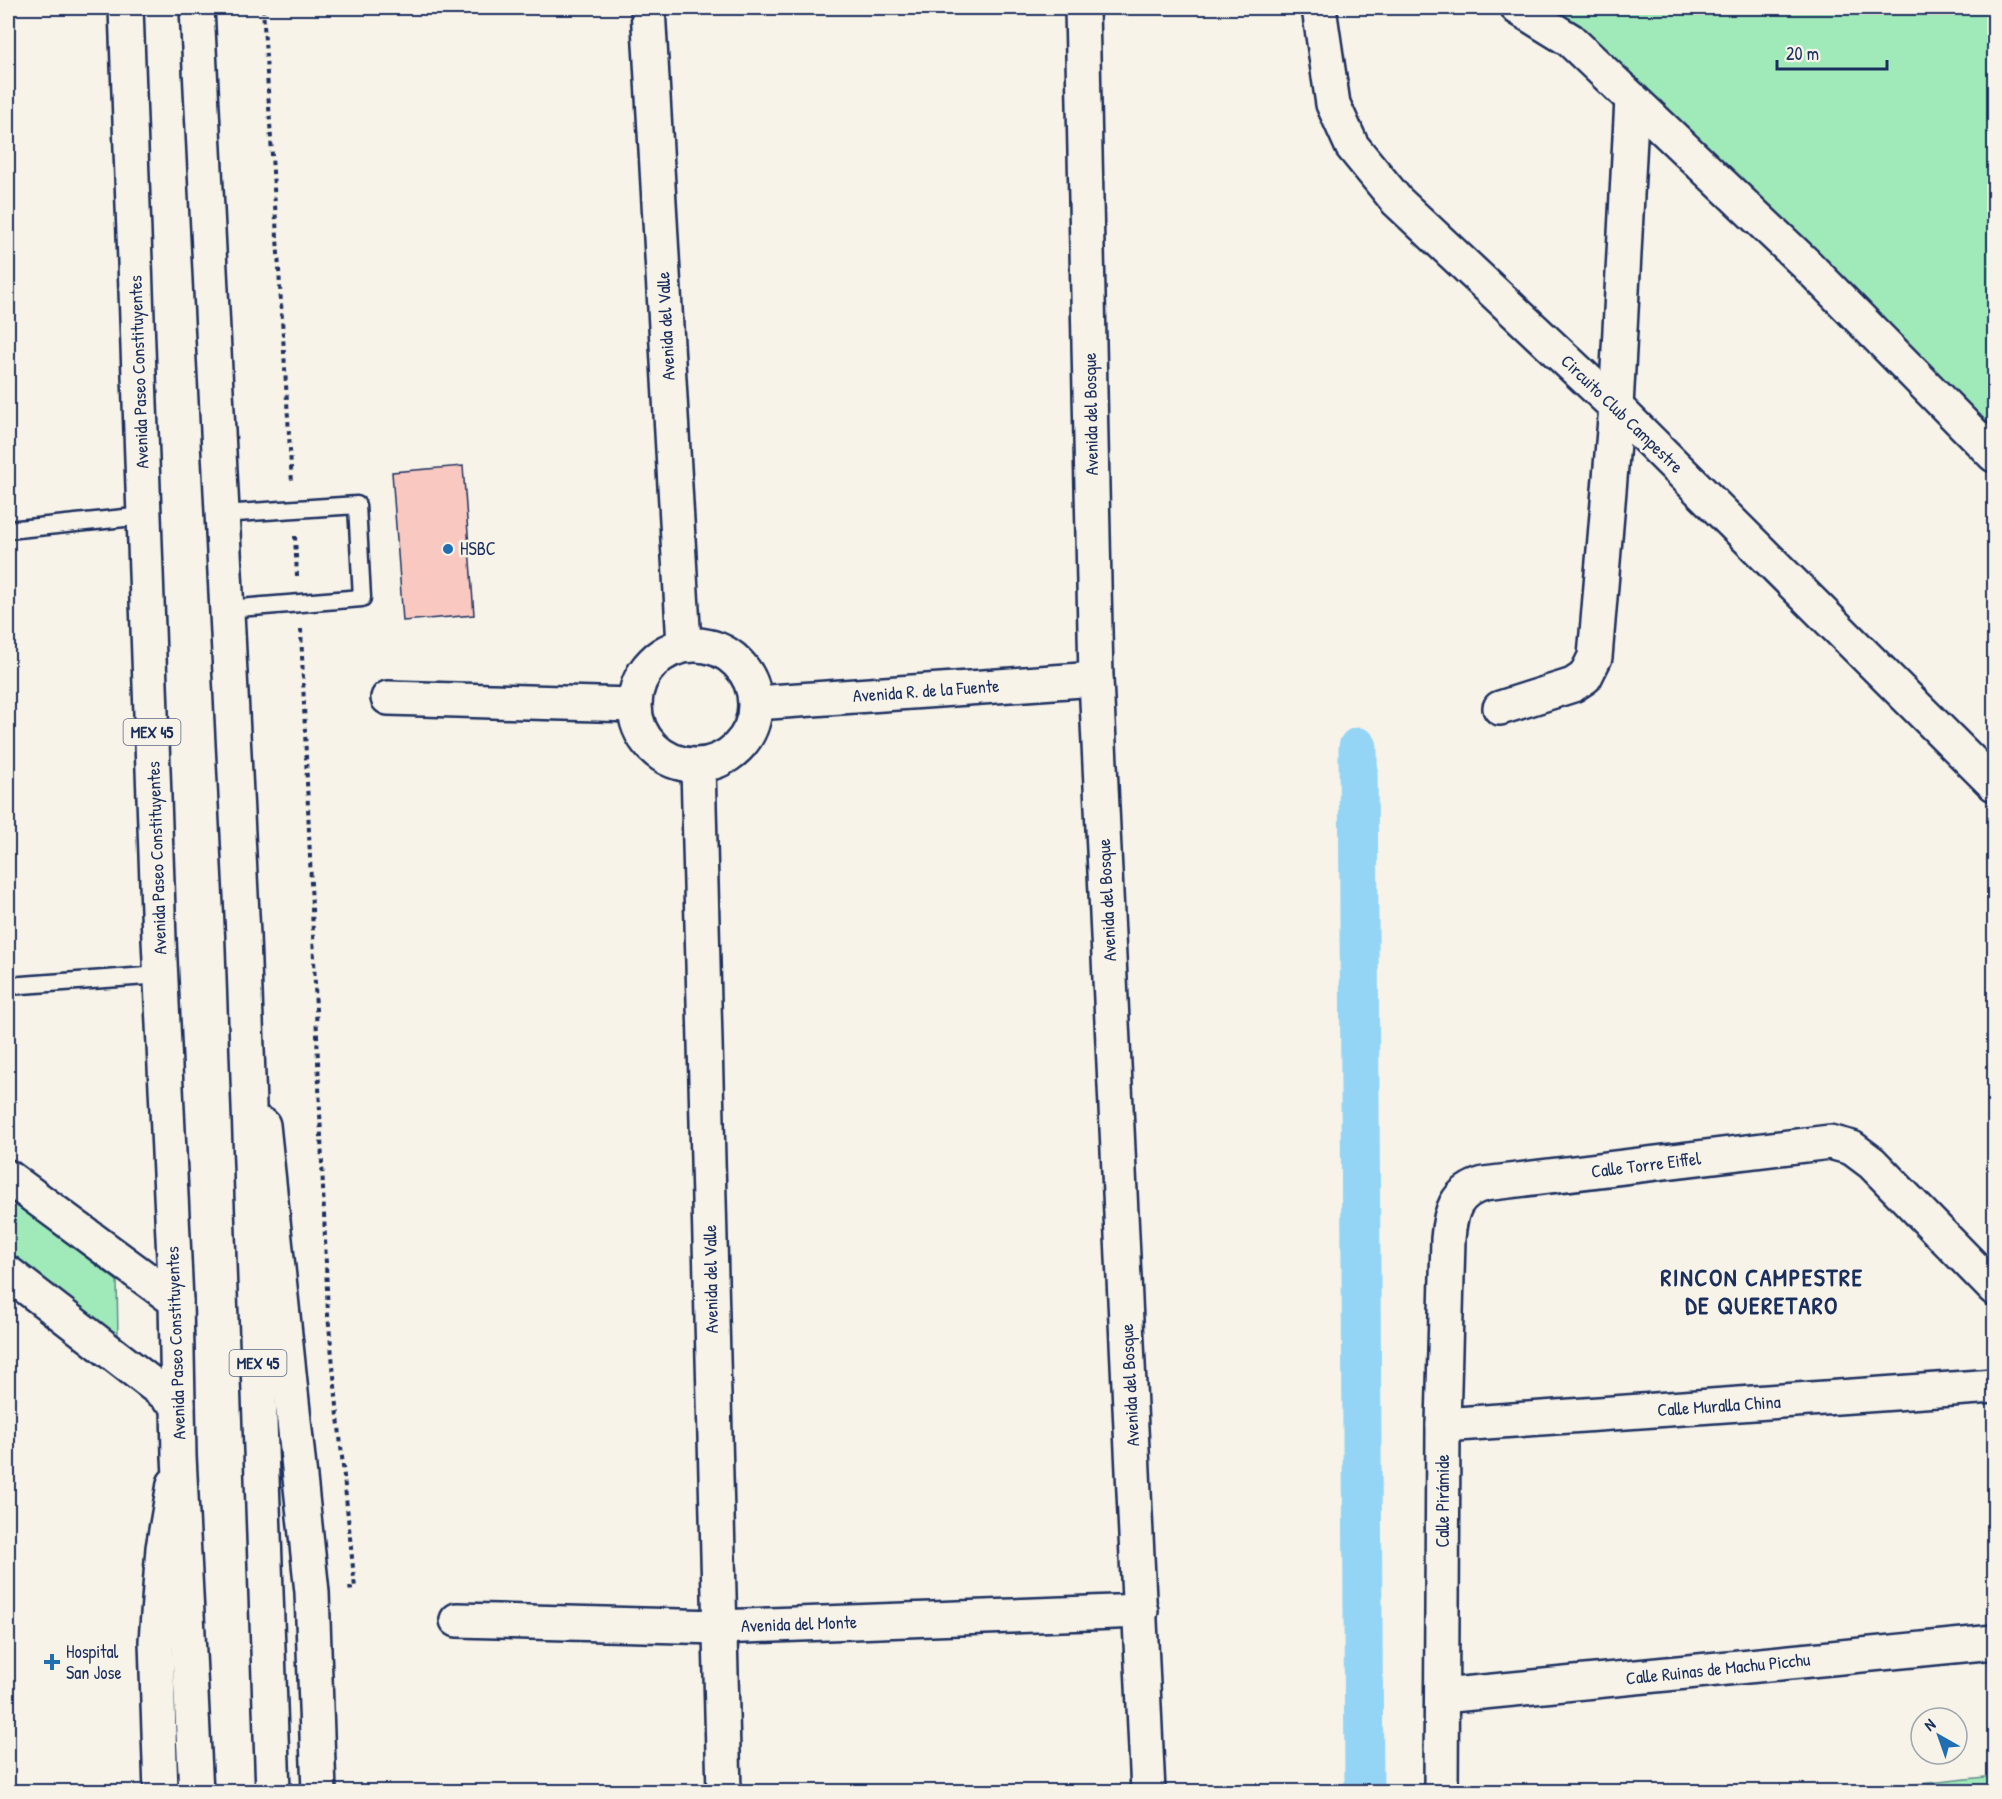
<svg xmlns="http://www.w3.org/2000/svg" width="2002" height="1799" viewBox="0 0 2002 1799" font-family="'Patrick Hand',sans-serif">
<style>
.green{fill:#a0eab9;stroke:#5e8c8c;stroke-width:1.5}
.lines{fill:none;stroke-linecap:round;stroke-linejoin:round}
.canal{stroke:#94d5f6;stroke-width:39}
.building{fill:#f9c9c1;stroke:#1b2f5e;stroke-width:1.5}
.lane-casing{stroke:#1b2f5e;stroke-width:21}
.street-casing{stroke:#1b2f5e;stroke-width:38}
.secondary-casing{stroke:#1b2f5e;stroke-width:38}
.highway-casing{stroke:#1b2f5e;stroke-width:38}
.path{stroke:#1b2f5e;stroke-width:4;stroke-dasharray:4.5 4.5;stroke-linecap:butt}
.lane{stroke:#f7f3e8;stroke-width:16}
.street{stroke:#f7f3e8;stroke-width:33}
.secondary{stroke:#f7f3e8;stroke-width:33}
.highway{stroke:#f7f3e8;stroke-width:33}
.poi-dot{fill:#1f6fb2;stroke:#f7f3e8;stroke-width:2}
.labels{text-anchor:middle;stroke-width:5;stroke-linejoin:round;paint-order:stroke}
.shield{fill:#f7f3e8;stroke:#5d6a87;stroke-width:1.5}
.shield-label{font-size:16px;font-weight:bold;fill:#1b2f5e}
.street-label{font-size:18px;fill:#1b2f5e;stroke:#f7f3e8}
.poi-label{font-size:18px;fill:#1b2f5e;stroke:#f7f3e8;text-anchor:start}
.district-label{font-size:24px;font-weight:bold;letter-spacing:1.5px;fill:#1b2f5e;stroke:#f7f3e8}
</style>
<rect width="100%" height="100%" fill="#f7f3e8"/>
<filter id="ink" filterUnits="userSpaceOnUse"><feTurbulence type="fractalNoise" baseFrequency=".0167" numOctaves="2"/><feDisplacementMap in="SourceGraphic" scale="12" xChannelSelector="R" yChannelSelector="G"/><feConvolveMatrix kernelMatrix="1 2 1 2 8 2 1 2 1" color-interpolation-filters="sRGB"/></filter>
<g filter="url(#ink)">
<g class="green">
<polygon points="1552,8 1994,8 1994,436 1813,249"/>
<polygon points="8,1198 117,1281 118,1337 8,1253"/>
<polygon points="1994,1776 1994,1791 1854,1791"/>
</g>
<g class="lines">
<polyline class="canal" points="1358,747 1364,1792"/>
</g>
<polygon class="building" points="463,466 474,615 403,621 392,472"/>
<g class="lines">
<g class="lane-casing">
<g id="lane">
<polyline points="222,514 357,505 362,598 227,609"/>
<polyline points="8,530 144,516"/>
<polyline points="8,986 161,975"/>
</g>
</g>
<g class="street-casing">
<g id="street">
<polyline points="648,8 684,645"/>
<polyline points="1082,8 1096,679 1148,1792"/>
<polyline points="1319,8 1333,104 1352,146 1397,201 1616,407 1994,784"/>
<polyline points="1518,8 1570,40 1806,264 1994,455"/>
<circle cx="695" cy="705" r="60"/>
<polyline points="388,698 634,705"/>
<polyline points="756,703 1096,679"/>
<polyline points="1500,708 1573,685 1585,677 1595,657 1616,407 1632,99"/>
<polyline points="698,766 724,1792"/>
<polyline points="8,1177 176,1301"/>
<polyline points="8,1273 178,1404"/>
<polyline points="1443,1425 1994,1386"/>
<polyline points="457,1620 719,1627 1141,1611"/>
<polyline points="1442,1696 1994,1642"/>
<path d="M1441 1792 1443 1425 1448 1239C1450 1212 1455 1192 1484 1184L1830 1142 1852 1148 1872 1163 1994 1288"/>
</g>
</g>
<g class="secondary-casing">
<g id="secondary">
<polyline points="263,1125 312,1592 319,1792"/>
<polyline points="161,1792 156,1641 163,1548 174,1484"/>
</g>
</g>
<g class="highway-casing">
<g id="highway">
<polyline points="126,8 159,939 176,1301 179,1456 196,1792"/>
<polyline points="197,8 243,935 273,1792"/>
</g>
</g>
<g class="path">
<polyline points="263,8 292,483"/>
<polyline points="295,536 297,576"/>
<polyline points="301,629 328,1315 355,1588 346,1589"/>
</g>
<use href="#lane" class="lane"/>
<use href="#street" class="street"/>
<use href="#secondary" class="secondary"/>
<use href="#highway" class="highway"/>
</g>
</g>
<g class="poi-dot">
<circle cx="448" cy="549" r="6"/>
<path d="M49 1653h6v6h6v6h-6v6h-6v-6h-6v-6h6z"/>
</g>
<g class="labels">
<g class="shield">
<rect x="123.5" y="719" width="57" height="26" rx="4.5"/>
<rect x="229.5" y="1350" width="57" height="26" rx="4.5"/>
</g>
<g class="shield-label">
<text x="152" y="738">MEX 45</text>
<text x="258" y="1369">MEX 45</text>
</g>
<g class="street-label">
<text transform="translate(666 326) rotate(-93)" y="6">Avenida del Valle</text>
<text transform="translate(139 372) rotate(-92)" y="6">Avenida Paseo Constituyentes</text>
<text transform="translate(1091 414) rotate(-91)" y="6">Avenida del Bosque</text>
<text transform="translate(1622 414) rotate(44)" y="6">Circuito Club Campestre</text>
<text transform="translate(926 691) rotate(-4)" y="6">Avenida R. de la Fuente</text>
<text transform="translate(157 858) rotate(-92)" y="6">Avenida Paseo Constituyentes</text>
<text transform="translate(1107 900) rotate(-93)" y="6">Avenida del Bosque</text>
<text transform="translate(1646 1165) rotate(-7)" y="6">Calle Torre Eiffel</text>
<text transform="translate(711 1279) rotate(-91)" y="6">Avenida del Valle</text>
<text transform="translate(176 1343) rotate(-92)" y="6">Avenida Paseo Constituyentes</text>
<text transform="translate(1130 1385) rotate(-93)" y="6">Avenida del Bosque</text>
<text transform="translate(1719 1406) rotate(-4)" y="6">Calle Muralla China</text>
<text transform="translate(1443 1501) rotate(-90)" y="6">Calle Pirámide</text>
<text transform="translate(799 1624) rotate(-2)" y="6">Avenida del Monte</text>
<text transform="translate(1718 1669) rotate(-6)" y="6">Calle Ruinas de Machu Picchu</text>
</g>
<g class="poi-label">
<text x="460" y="555">HSBC</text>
<text x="66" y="1658">Hospital<tspan x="66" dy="21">San Jose</tspan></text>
</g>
<g class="district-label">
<text x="1762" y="1286">RINCON CAMPESTRE<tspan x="1762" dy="28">DE QUERETARO</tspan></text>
</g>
</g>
<rect width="2002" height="1799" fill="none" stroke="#f7f3e8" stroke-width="30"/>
<rect x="15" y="15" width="1972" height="1769" fill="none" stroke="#1b2f5e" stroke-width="2" filter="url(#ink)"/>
<g transform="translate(1939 1736) rotate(320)"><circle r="28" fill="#f7f3e8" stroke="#9fa5b1" stroke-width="1.5"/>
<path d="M0-4.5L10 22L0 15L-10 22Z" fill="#1f6fb2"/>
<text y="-9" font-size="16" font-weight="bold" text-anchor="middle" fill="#1b2f5e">N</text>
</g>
<path d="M1777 60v9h110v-9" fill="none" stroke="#1b2f5e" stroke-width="3"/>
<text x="1786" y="60" font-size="18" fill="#1b2f5e" stroke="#f7f3e8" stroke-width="4.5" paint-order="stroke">20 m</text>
</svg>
